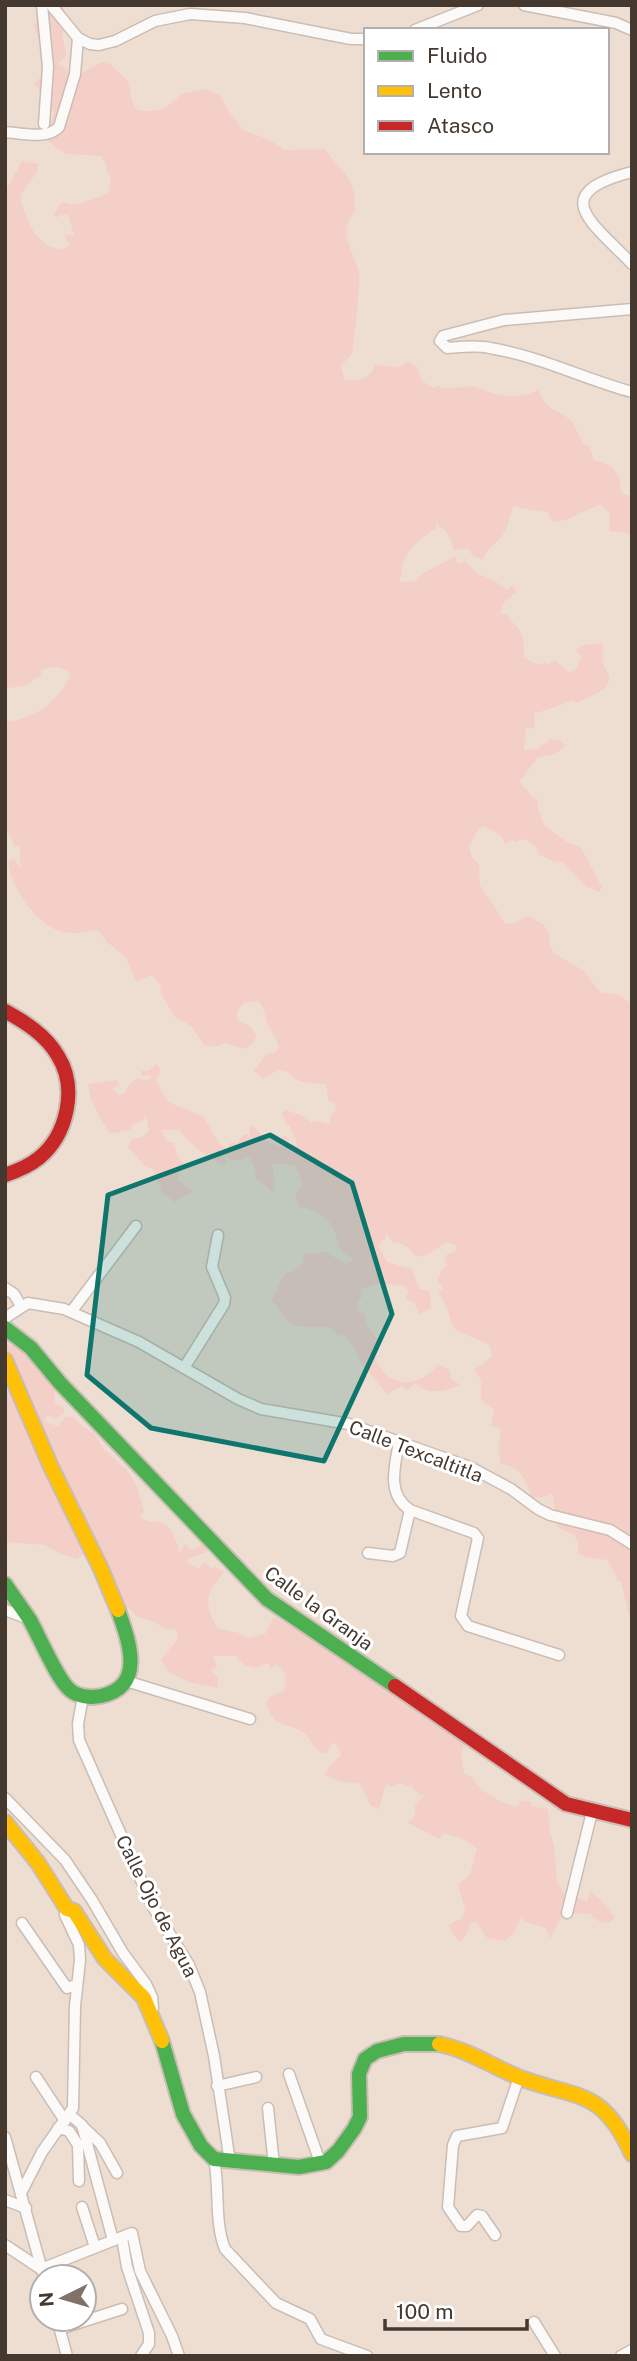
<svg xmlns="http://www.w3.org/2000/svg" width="637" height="2361" viewBox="0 0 637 2361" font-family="'Public Sans',sans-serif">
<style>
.green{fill:#f4cfc8}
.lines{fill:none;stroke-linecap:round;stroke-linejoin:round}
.street-casing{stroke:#cabdb4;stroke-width:13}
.fast-casing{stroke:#cabdb4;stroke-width:18}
.slow-casing{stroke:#cabdb4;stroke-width:18}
.jam-casing{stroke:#cabdb4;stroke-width:18}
.street{stroke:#fcfaf8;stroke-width:10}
.fast{stroke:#4caf50;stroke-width:14}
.slow{stroke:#ffc107;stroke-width:14}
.jam{stroke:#c62828;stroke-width:14}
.marked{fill:#0f766e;fill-opacity:0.2;stroke:#0f766e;stroke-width:5;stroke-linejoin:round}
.labels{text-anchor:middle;stroke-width:6;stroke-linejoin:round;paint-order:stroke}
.street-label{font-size:19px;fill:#44382f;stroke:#fff}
</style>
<rect width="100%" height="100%" fill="#eeded2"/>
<g class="green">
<path d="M43 5H67L61 13 65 28 62 37 67 55 58 64 68 70V81L101 62 110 64 128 81 132 102 138 110C157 113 169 109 180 94L207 89 221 96 226 107 243 130 268 139 284 150 325 149C345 178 355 173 355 212 337 232 353 251 359 272 361 276 354 348 352 353 350 357 344 362 341 366L345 380C360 380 369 380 375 365 387 364 399 372 408 361L417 367 422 381 434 388 438 385 443 389 472 386 499 395 514 396 529 394 538 390C546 409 553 408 568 418 575 423 579 436 583 444L589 446 594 460 612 466 619 478 622 494 632 496V534L609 531 610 513 600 505C583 510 571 521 553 522L547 512C535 510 525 510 514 506 509 514 509 526 504 533 498 544 486 547 483 560L472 555 468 549 453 550C452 537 446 530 436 523V528C424 536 408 549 403 563 401 571 404 573 399 580L401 582 415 581C425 569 443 565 456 555L457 564 466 561C477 574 476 573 491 579 497 582 502 587 508 590L512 584 517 592 503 603 501 614 508 615C511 622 515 624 519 629 524 637 524 648 524 658L538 664 546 663 548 665 555 660 568 672 575 671 582 656 575 650 583 645 602 643C605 651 601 657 604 665 605 669 608 672 609 676 612 692 587 696 577 703L571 700C559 707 547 709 534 714L535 728 526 729 524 750 538 749 550 739 559 740 566 746 555 754 538 757 520 781 532 797 539 800 537 806 544 825 570 844 580 846 602 887 599 892 587 887 562 862H555L538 854 537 847 525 839 515 842 512 840 505 844 500 835 483 826 478 830 469 846 472 857 479 865 480 885 506 924 514 923 528 916 544 925 549 933 550 945 554 953 584 971 600 992 620 995 632 1004V1638L630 1618 621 1582 615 1580 617 1577 607 1560 585 1557 578 1553V1544L574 1535 557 1527 553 1497 550 1493 546 1497 532 1498C526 1480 521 1467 500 1464L499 1446 501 1429 491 1426 494 1410 481 1399V1380L474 1370 492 1357 490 1346C480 1338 461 1335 454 1328 449 1322 450 1306 438 1293L443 1288 437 1281 441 1271 447 1265 444 1259 446 1255 456 1251 457 1245 446 1242 429 1254 416 1257C411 1250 403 1241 393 1243L386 1232 385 1239 381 1241 379 1248 387 1262 412 1269 419 1289 430 1291 431 1308 419 1314 414 1302 405 1299 409 1291 405 1286 381 1283 361 1289 362 1297 358 1301 359 1307 356 1310 364 1313 367 1326 379 1341C378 1346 376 1353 376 1358 376 1363 379 1364 381 1368 395 1390 425 1384 438 1364L449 1369 452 1380 461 1385C446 1391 428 1396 415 1383L407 1391 402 1386 387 1394 360 1362 356 1350 346 1336 338 1335 331 1328C319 1325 299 1330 290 1323 283 1318 278 1307 271 1300L285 1274 294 1271 304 1261 303 1252 312 1254 326 1252 345 1264 354 1260 341 1251C333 1223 329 1214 299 1206L295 1196 303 1185 295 1165 272 1164 275 1189 272 1192 256 1178 255 1170 250 1157 237 1161 224 1157 227 1164H221L195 1147 179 1130H161L167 1141 174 1143 177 1154 185 1167 180 1170 178 1180 193 1191 175 1202 162 1193 154 1170 144 1165 128 1147 133 1138H140L149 1131 146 1116 141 1122 134 1123 130 1130 110 1134C101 1118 89 1103 88 1084L116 1080 120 1084 112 1089 119 1095 124 1094 130 1083 138 1078 141 1080 151 1079V1075L143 1076 140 1071H148L157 1064 161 1072 156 1079C160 1087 162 1097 170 1102 179 1109 201 1113 204 1118 212 1129 214 1140 226 1149L231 1142 236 1144 244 1134 250 1135 249 1130 252 1125 270 1143 283 1147 281 1138 286 1135 289 1143 295 1145 297 1139 294 1138 290 1126 286 1124 282 1113 286 1110 306 1117 311 1123 317 1121 329 1124 331 1114 336 1110 335 1104 328 1100 326 1085 299 1081 287 1072 278 1070 263 1079 254 1071 266 1054 274 1053 279 1048C277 1037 270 1031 267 1022 265 1013 264 1009 259 1001L244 1003 237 1012 238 1021 250 1026 257 1037 252 1044 245 1049 225 1043 220 1046H205L191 1026 175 1017 161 994 160 985 152 975 136 982 126 958 107 942 98 930C85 932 71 935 59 931 34 922 11 887 8 862L14 859 20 868V846L14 847 10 835 5 832V722C36 719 57 702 71 674 61 666 53 665 41 670V675L26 685 5 689V192L22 161 38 164 37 172 20 195C25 218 36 249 64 249L69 244 64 234 74 235 68 215H60L56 218 54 214 62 202 75 205 108 194 111 176 107 173 106 164 101 156 66 154 55 147 42 134 50 126 54 113 35 84 38 79 47 76C46 57 40 44 34 26L38 19 44 15Z"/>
<path d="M5 1341 9 1345 20 1346 54 1375 55 1404 64 1408V1414L54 1419 48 1414 44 1422 58 1426 66 1416 75 1418 83 1427 94 1433 104 1449 127 1470 137 1487 144 1511 140 1516C148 1524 153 1520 162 1523 173 1526 177 1544 180 1554L185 1544 192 1550 205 1542 207 1552 190 1558 187 1562 199 1569 204 1562 212 1569 214 1567 225 1571C207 1594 202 1599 217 1628L239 1633 249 1638 265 1634 274 1617 294 1628 326 1627 332 1648 344 1661 416 1708 428 1720 464 1741 461 1758 464 1773C472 1776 472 1778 477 1784 485 1794 506 1807 518 1806L523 1797 524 1801 531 1802V1806L548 1809 550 1833 554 1845 557 1881 569 1903 573 1896 587 1902 590 1891 603 1902 615 1918 608 1923 598 1921 590 1914 563 1913 550 1939 546 1928 526 1922 521 1918 514 1933 504 1941 487 1938 476 1922 470 1923 467 1934 462 1940 458 1941 448 1925 462 1918 465 1910 458 1885C461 1882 464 1880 467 1877 474 1870 473 1858 477 1849L466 1840 444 1833 439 1839 408 1823 415 1815V1805L425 1795H419L412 1787 399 1783 393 1787 386 1784 379 1809 371 1806 360 1784 339 1781 325 1775 329 1766 341 1755 336 1743 331 1744 327 1753H322C315 1748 311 1741 306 1735 287 1718 279 1735 266 1704L269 1698 284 1690C287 1677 286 1671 276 1664L270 1670 269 1663 254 1668 243 1664 235 1656H213L217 1667 211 1671 218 1677V1688L189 1682 169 1672 161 1660 178 1638 177 1630 166 1629 150 1620 137 1617 111 1590 87 1553 77 1559 61 1554 45 1545 5 1542V1391L11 1393 21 1380 5 1353Z"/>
</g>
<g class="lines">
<g class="street-casing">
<g id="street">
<polyline points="42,5 48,67 44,124"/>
<polyline points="51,5 78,38 90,44 99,45 115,41 155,21 190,14 245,18 351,39 366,39"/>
<polyline points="524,5 616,23 632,30"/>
<polyline points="415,30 478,5"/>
<path d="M5 132C22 133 47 140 59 127L75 74 78 38"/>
<path d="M632 172C546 194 592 222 632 264"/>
<path d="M632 309 504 320 443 336 440 341 447 348C461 347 476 345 490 348 539 356 584 379 632 392"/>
<polyline points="5,1288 14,1294 21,1306"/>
<polyline points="71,1312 136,1226"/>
<polyline points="5,1318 28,1303 64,1309 139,1342 238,1399 261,1409 349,1424 470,1467 511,1489 538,1509 550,1515 610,1530 632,1544"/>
<polyline points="184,1368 224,1304 225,1298 212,1267 218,1235"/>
<path d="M399 1442C395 1466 386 1494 410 1510L474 1533 478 1538 461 1616 468 1626 559 1655"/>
<polyline points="368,1553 393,1556 400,1553 410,1510"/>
<polyline points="5,1610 29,1619"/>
<polyline points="126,1681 250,1719"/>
<polyline points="83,1696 78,1724 79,1740 153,1907 189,1965 200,1992 214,2056 230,2162"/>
<polyline points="5,1798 65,1860 92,1900 123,1953 146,1984 152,1997 153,2008"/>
<polyline points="567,1913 592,1812"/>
<polyline points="22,1923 67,1988 76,1985"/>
<polyline points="289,2074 321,2165"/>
<polyline points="36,2077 65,2121"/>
<polyline points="217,2086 256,2077"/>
<polyline points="268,2108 274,2165"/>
<polyline points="70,2115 82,2125 113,2240"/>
<polyline points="82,2126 100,2143 117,2173"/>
<polyline points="58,2128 69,2131 78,2145 79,2181"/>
<polyline points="5,2137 44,2277"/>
<path d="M214 2159C220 2188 214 2222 225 2249L276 2303 310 2319 321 2339 367 2356"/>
<polyline points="21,2193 42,2152 73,2108 75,2006 80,1960 79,1945 65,1915 67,1909"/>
<polyline points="5,2200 26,2208"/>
<polyline points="82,2207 95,2247"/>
<polyline points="495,2235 482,2216 477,2215 467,2226 461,2226 448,2207 453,2145 457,2136 502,2128 519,2077"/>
<polyline points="122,2238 127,2267 149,2333 149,2344 141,2356"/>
<polyline points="5,2245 41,2269 132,2233 140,2271 172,2336 179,2356"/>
<polyline points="57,2319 67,2356"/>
<polyline points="534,2322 555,2356"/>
<polyline points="60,2329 122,2309"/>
<polyline points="621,2356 632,2350"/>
</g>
</g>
<g class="fast-casing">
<g id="fast">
<polyline points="5,1328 31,1348 60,1383 267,1599 395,1686"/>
<path d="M5 1584C13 1596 22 1608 30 1620 39 1636 58 1681 70 1690 78 1697 91 1698 101 1696 147 1686 128 1639 118 1610"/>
<polyline points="162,2041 183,2114 201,2146 214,2159 299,2167 326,2162 338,2151 354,2129 360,2117 359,2074 365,2059 377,2051 404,2044 439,2044"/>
</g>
</g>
<g class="slow-casing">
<g id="slow">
<polyline points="5,1360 51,1467 101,1569 118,1610"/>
<polyline points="5,1822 38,1863 67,1909 74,1911 105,1959 144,1998 162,2041"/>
<path d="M439 2044C468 2050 492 2066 518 2077 577 2100 601 2086 632 2154"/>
</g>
</g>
<g class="jam-casing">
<g id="jam">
<path d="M5 1011C25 1022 46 1035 58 1056 78 1088 67 1135 39 1158 29 1166 17 1171 5 1175"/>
<polyline points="395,1686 566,1804 632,1820"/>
</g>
</g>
<use href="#street" class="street"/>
<use href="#fast" class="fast"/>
<use href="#slow" class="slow"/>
<use href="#jam" class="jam"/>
</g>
<path class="marked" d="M270 1135 352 1183 392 1314 324 1461 151 1428 87 1375 108 1195Z"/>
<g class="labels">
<g class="street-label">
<text transform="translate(416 1451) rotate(21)" y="7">Calle Texcaltitla</text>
<text transform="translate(319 1608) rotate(36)" y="7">Calle la Granja</text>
<text transform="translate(157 1906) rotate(63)" y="7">Calle Ojo de Agua</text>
</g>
</g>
<rect width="637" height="2361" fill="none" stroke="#44382f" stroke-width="14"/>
<rect x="364" y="28" width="245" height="126" fill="#ffffff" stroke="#b4afac" stroke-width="2"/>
<rect x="378" y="51" width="35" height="10" fill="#4caf50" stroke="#b4afac" stroke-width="2"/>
<text x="427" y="63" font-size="21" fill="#44382f">Fluido</text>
<rect x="378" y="86" width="35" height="10" fill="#ffc107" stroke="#b4afac" stroke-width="2"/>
<text x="427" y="98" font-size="21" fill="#44382f">Lento</text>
<rect x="378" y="121" width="35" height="10" fill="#c62828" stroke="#b4afac" stroke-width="2"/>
<text x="427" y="133" font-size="21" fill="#44382f">Atasco</text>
<g transform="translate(63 2298) rotate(265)"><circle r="33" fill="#ffffff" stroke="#b4afac" stroke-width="2"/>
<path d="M0-5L12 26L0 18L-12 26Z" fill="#807268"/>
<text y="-10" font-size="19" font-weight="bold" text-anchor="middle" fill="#44382f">N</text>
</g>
<path d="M385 2319v10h142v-10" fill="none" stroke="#44382f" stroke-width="3.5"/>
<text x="396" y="2319" font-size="21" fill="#44382f" stroke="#ffffff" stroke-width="5" paint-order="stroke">100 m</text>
</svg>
